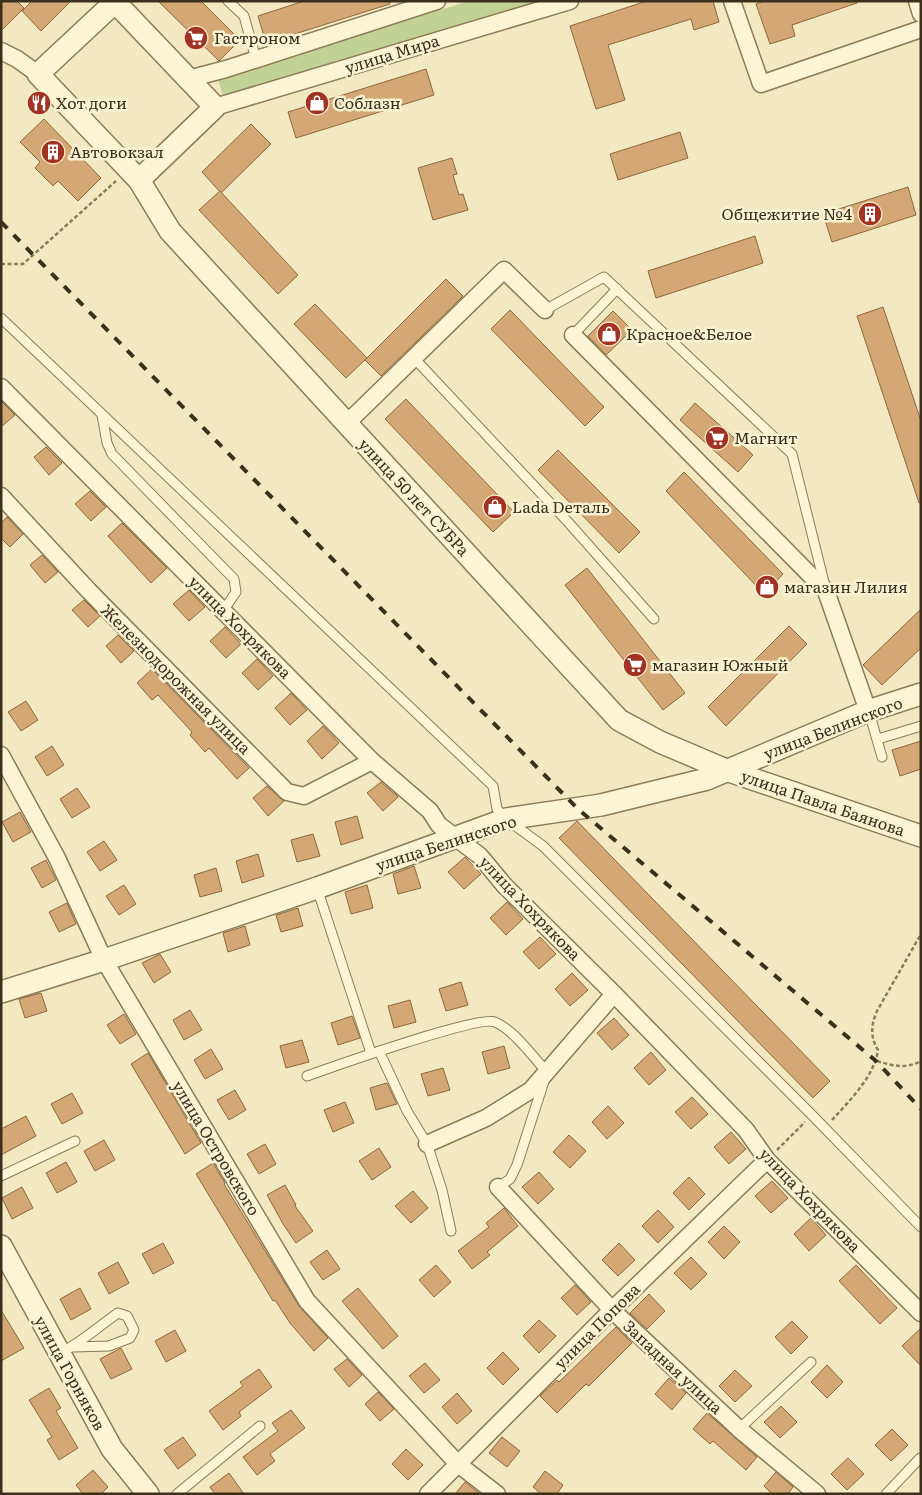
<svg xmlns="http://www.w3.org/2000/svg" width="922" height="1495" viewBox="0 0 922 1495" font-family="Literata,serif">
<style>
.green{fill:#c2d195}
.building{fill:#d3a875;stroke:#8f673b}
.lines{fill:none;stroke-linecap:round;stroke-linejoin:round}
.service-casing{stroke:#8d7b58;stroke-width:11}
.minor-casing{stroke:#8d7b58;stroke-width:19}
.tertiary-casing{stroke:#8d7b58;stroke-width:24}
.path{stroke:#8d7b58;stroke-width:2.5;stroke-dasharray:4 2.5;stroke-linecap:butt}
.service{stroke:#fbf5d6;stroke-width:9}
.minor{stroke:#fbf5d6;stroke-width:16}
.tertiary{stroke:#fbf5d6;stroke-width:21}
.rail{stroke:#3c301d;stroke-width:4;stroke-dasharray:9 9;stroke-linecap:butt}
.labels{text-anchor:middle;stroke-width:5;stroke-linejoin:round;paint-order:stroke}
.poi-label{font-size:16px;fill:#3c301d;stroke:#f8f2d3;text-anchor:start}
.street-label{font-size:16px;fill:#3c301d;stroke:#f8f2d3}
</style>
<rect width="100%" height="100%" fill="#f2e9c2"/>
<polygon class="green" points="469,1 538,1 223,96 218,79"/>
<g class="building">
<polygon points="1,1 17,1 24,8 1,31"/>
<polygon points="32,1 71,1 41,31 22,11"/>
<polygon points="158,1 201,1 240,40 219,61"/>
<polygon points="304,1 389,1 390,4 266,43 258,16"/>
<polygon points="647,1 713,1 719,22 694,30 691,19 608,45 625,100 596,109 570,26"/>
<polygon points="764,1 857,1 857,3 792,25 795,36 770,44 756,4"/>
<polygon points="426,69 434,95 296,138 288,112"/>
<polygon points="44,119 101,178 78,201 58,181 53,186 35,168 40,162 20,142"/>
<polygon points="251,124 271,144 221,193 202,172"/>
<polygon points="680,132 688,158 618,180 610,154"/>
<polygon points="452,158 457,174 453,175 459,195 463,194 468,210 433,220 418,168"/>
<polygon points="908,187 916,215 832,242 823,214"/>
<polygon points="220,191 298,275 278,294 199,210"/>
<polygon points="755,236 763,263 656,298 648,271"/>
<polygon points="446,279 463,296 381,376 365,360"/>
<polygon points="315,304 367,358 346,378 294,324"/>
<polygon points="883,307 921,421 921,503 919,503 857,316"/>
<polygon points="510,310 604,407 585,426 491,329"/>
<polygon points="613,311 632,330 606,355 588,336"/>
<polygon points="406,399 514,512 493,532 385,419"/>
<polygon points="1,401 15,415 1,427"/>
<polygon points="695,403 753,455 738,472 680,420"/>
<polygon points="46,447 62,463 49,475 34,457"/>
<polygon points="558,450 640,532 619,553 538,470"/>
<polygon points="684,472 783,574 764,594 666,491"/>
<polygon points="90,491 106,507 91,521 75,504"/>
<polygon points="7,517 23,534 10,547 1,538 1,523"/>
<polygon points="122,523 167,568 151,583 108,536"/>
<polygon points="42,555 58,572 45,583 30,565"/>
<polygon points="587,568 685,693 663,710 565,585"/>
<polygon points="189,590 205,607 189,621 173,604"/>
<polygon points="84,600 100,616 88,627 72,610"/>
<polygon points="921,609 921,648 882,685 863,665"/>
<polygon points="789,626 807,644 726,726 708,707"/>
<polygon points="225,627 241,644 226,658 210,641"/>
<polygon points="118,635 134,651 121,663 106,646"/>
<polygon points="257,659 273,676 258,690 242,673"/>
<polygon points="152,669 249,768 237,779 209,748 205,752 190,735 192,732 158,695 152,700 137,683"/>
<polygon points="291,693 307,710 290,725 275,708"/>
<polygon points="26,701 38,720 21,731 8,712"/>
<polygon points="323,726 339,743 322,759 307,741"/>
<polygon points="921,741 921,769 900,776 892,750"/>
<polygon points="52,746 64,765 47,776 35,757"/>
<polygon points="381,782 398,797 383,811 367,793"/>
<polygon points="267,786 284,801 268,816 253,798"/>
<polygon points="77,788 90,807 72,818 60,799"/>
<polygon points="20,812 31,832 13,842 2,822"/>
<polygon points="357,816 363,838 341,845 335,822"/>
<polygon points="577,821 830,1081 813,1098 559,838"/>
<polygon points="313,834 320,856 297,862 291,840"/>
<polygon points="104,841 117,860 100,871 87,852"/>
<polygon points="258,854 264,876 242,883 236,861"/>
<polygon points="465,857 481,874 464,889 448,872"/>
<polygon points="46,860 56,880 42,888 31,868"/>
<polygon points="414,866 421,888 398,894 393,874"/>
<polygon points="216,868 222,891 200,897 194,875"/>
<polygon points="124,885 136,904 119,915 106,896"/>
<polygon points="367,885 373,908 351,914 345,892"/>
<polygon points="507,902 523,919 506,935 490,918"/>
<polygon points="67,903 76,924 59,932 49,912"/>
<polygon points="298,908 303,926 281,932 276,915"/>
<polygon points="245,926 250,945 228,952 223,933"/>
<polygon points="540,937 556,954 539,969 523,952"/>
<polygon points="160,954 171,972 154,983 142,963"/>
<polygon points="572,973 588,990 570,1006 555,989"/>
<polygon points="461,982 468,1005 446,1011 439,989"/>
<polygon points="41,993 47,1011 25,1018 19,999"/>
<polygon points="410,1000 416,1022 394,1028 388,1006"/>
<polygon points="190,1010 202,1030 184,1040 173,1020"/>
<polygon points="124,1014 136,1034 120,1044 107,1025"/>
<polygon points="352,1016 360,1038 338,1045 331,1023"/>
<polygon points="614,1018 629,1035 612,1050 597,1033"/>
<polygon points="302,1040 309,1062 286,1068 280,1046"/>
<polygon points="504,1046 510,1068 488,1074 482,1052"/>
<polygon points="211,1049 223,1069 205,1079 194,1060"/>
<polygon points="651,1052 666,1070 649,1085 634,1068"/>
<polygon points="148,1053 201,1143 185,1154 131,1064"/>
<polygon points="443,1068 450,1090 428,1096 421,1074"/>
<polygon points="387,1083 397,1104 376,1110 370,1088"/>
<polygon points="235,1090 246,1110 229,1120 217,1100"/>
<polygon points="72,1093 83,1113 62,1124 51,1104"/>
<polygon points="692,1097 708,1114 691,1129 675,1112"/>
<polygon points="345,1102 354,1123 333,1132 324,1110"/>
<polygon points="608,1106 624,1123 607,1139 592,1122"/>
<polygon points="26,1116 36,1136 1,1155 1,1129"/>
<polygon points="731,1132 746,1149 729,1164 714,1147"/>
<polygon points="569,1135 586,1151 570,1168 553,1152"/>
<polygon points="104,1140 115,1160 95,1171 84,1151"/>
<polygon points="265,1144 276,1164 259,1174 247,1154"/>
<polygon points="379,1148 391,1167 372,1180 359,1161"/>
<polygon points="66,1162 77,1182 57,1193 46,1173"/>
<polygon points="213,1163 225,1183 224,1184 299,1306 328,1338 314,1351 290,1323 275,1300 273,1301 196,1174"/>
<polygon points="539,1172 554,1189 538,1204 522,1187"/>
<polygon points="689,1177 705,1194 689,1210 673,1193"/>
<polygon points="772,1181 788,1198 771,1213 755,1196"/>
<polygon points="285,1185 296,1205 295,1206 313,1231 296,1243 283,1224 267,1195"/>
<polygon points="22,1187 33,1208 12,1219 2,1198"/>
<polygon points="413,1191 428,1208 411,1223 395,1206"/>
<polygon points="504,1208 518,1226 487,1252 490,1255 472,1269 458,1251 489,1227 486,1223"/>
<polygon points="658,1210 674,1227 658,1243 642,1226"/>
<polygon points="811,1218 826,1235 809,1251 794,1234"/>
<polygon points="724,1226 740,1242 724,1259 708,1242"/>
<polygon points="163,1243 174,1263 153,1274 142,1254"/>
<polygon points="619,1243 635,1260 618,1276 602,1260"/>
<polygon points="327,1250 340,1269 323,1280 310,1262"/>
<polygon points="691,1257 707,1274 691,1290 674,1273"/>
<polygon points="118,1262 129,1283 109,1294 98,1273"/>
<polygon points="436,1265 451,1282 434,1297 419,1280"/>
<polygon points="856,1265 897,1308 880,1324 839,1281"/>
<polygon points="575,1285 591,1302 577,1315 561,1298"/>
<polygon points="80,1288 91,1309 71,1320 60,1299"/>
<polygon points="358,1288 398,1336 383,1349 342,1301"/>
<polygon points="649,1294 665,1311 647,1329 630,1313"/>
<polygon points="1,1310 24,1348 1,1361"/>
<polygon points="539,1320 556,1336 539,1353 523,1336"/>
<polygon points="792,1321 808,1337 791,1354 775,1337"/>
<polygon points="616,1327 632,1343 589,1386 586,1384 557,1413 540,1396 557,1380 559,1382"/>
<polygon points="921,1328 921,1366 902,1346"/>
<polygon points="175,1330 186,1351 166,1362 155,1341"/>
<polygon points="121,1348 132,1369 111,1379 100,1359"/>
<polygon points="503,1352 519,1369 503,1385 487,1368"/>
<polygon points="347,1359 362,1375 349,1387 334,1369"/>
<polygon points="425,1363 440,1380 424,1393 409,1376"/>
<polygon points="827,1365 843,1382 827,1398 811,1382"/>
<polygon points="259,1369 272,1387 239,1412 241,1416 223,1430 209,1411 243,1386 240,1382"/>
<polygon points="735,1370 752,1386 735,1402 719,1386"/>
<polygon points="669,1378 686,1393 672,1410 655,1394"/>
<polygon points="49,1388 61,1408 56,1411 78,1448 59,1460 47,1440 52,1437 29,1400"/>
<polygon points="378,1392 394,1409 380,1421 365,1404"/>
<polygon points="457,1393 472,1411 457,1424 442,1407"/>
<polygon points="781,1406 797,1422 780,1438 764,1422"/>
<polygon points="291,1410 305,1428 270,1454 275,1461 257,1475 243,1457 278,1431 272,1423"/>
<polygon points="707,1413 757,1457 746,1470 713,1441 710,1444 693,1429"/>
<polygon points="892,1429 908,1445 891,1461 875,1445"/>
<polygon points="183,1437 196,1455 178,1469 164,1450"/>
<polygon points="502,1437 520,1451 507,1467 489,1453"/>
<polygon points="406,1449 423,1465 408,1480 392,1464"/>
<polygon points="848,1458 864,1474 847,1490 831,1474"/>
<polygon points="93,1470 108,1487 101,1494 83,1494 76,1485"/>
<polygon points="545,1471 563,1485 557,1494 541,1494 533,1487"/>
<polygon points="776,1472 793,1487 788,1494 772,1494 764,1486"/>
<polygon points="229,1473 244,1494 215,1494 210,1487"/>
<polygon points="465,1482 480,1494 455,1494"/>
</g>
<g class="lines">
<g class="service-casing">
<g id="service">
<polyline points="228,1 244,16 256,59"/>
<polyline points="545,310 604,277 792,454 825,586"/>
<polyline points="1,318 493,786 497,809 506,819 543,846 812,1115 921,1227"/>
<polyline points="573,335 617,289"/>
<polyline points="414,358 568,522 654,619"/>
<polyline points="102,415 107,443 112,454 234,579 236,592 223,611"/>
<polyline points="869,712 882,757"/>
<polyline points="878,739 921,726"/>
<polyline points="317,888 371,1053"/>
<polyline points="379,1051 407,1111 427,1144 442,1190 451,1231"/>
<path d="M307 1076C332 1067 479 1015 495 1022 514 1030 532 1056 547 1072L517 1165 510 1179 498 1187"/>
<polyline points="1,1176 75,1141"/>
<path d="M60 1353C81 1343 99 1326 118 1313L127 1316 134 1330 130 1338 109 1346 73 1347"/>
<polyline points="739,1429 811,1362"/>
<polyline points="177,1494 260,1426"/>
<polyline points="886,1494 920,1458"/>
</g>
</g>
<g class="minor-casing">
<g id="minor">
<polyline points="732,1 761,84 921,29"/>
<polyline points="917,1 921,14"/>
<polyline points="1,51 17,59 38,74"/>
<polyline points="188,79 226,69 437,1"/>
<polyline points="215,107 570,1"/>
<polyline points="573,335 826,591 868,711"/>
<polyline points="1,387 372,761 430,811 439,825 480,856 504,885 614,994 746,1130 767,1160 921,1313"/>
<polyline points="347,423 504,270 545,310"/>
<polyline points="1,496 89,591 287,792 304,796 372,761"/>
<polyline points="1,755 57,858 104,960 307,1301 458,1464 497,1494"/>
<polyline points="427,1144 486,1118 531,1090 614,994"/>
<polyline points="498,1187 612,1310 739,1429 817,1494"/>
<polyline points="428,1494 612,1310 767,1160"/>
</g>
</g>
<g class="tertiary-casing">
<g id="tertiary">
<polyline points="115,2 38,74 139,180 170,231 619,720 660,742 726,770 921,836"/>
<polyline points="115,2 215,107 139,180"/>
<polyline points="1,992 104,960 317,888 506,819 601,805 707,779 868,711 921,694"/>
<polyline points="1,1246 112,1449 148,1494"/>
</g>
</g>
<g class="path">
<polyline points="1,264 23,264 116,181"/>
<path d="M877 1061C893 1066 906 1069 921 1061"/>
<path d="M832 1120C850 1100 874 1077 878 1050 870 1037 871 1025 877 1011L921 934"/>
<polyline points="777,1150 805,1122"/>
</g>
<use href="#service" class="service"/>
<use href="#minor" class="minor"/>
<use href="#tertiary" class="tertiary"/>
<polyline class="rail" points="1,222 578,809 876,1061 921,1109"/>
</g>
<defs>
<g id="supermarket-disc" transform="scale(1.25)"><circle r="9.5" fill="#a23222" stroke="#f8f2d3"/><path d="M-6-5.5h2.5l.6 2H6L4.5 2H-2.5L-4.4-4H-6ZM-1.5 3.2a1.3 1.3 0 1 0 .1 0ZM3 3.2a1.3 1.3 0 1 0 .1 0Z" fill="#fff"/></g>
<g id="restaurant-disc" transform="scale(1.25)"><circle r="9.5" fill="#a23222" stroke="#f8f2d3"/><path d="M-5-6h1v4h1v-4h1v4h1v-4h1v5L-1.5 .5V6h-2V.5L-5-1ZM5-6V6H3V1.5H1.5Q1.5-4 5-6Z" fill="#fff"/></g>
<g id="shop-disc" transform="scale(1.25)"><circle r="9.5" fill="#a23222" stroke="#f8f2d3"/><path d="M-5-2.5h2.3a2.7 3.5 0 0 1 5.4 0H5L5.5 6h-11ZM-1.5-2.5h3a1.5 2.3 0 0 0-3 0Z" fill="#fff"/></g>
<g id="building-disc" transform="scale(1.25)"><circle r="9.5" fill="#a23222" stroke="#f8f2d3"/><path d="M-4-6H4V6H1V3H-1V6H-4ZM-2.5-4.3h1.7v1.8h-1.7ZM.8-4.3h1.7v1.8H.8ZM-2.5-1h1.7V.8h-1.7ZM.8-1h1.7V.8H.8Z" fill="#fff"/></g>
</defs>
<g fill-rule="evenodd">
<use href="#supermarket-disc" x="196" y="38"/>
<use href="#restaurant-disc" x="39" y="103"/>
<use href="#shop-disc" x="317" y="103"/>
<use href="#building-disc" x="53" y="152"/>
<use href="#building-disc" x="870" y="214"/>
<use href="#shop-disc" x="609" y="334"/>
<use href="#supermarket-disc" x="717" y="438"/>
<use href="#shop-disc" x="495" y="507"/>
<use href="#shop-disc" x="767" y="587"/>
<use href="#supermarket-disc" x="635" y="665"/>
</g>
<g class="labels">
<g class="poi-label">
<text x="214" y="44">Гастроном</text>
<text x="56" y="109">Хот доги</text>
<text x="334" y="109">Соблазн</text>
<text x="70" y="158">Автовокзал</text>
<text x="852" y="220" text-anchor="end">Общежитие №4</text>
<text x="626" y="340">Красное&amp;Белое</text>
<text x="734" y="444">Магнит</text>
<text x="512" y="513">Lada Dеталь</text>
<text x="784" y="593">магазин Лилия</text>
<text x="652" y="671">магазин Южный</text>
</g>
<g class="street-label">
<text transform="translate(392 54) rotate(-17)" y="6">улица Мира</text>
<text transform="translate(414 497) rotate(47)" y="6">улица 50 лет СУБРа</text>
<text transform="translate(240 627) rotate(45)" y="6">улица Хохрякова</text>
<text transform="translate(176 679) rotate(45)" y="6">Железнодорожная улица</text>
<text transform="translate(833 728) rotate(-21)" y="6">улица Белинского</text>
<text transform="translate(823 803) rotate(19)" y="6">улица Павла Баянова</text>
<text transform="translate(446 843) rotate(-18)" y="6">улица Белинского</text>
<text transform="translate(530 908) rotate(46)" y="6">улица Хохрякова</text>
<text transform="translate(216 1148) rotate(59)" y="6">улица Островского</text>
<text transform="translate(810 1200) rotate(46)" y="6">улица Хохрякова</text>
<text transform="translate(597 1326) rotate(-45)" y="6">улица Попова</text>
<text transform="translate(673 1367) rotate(43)" y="6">Западная улица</text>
<text transform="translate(70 1373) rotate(61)" y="6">улица Горняков</text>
</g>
</g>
<rect width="922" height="1495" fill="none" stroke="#3c301d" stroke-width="5"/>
</svg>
